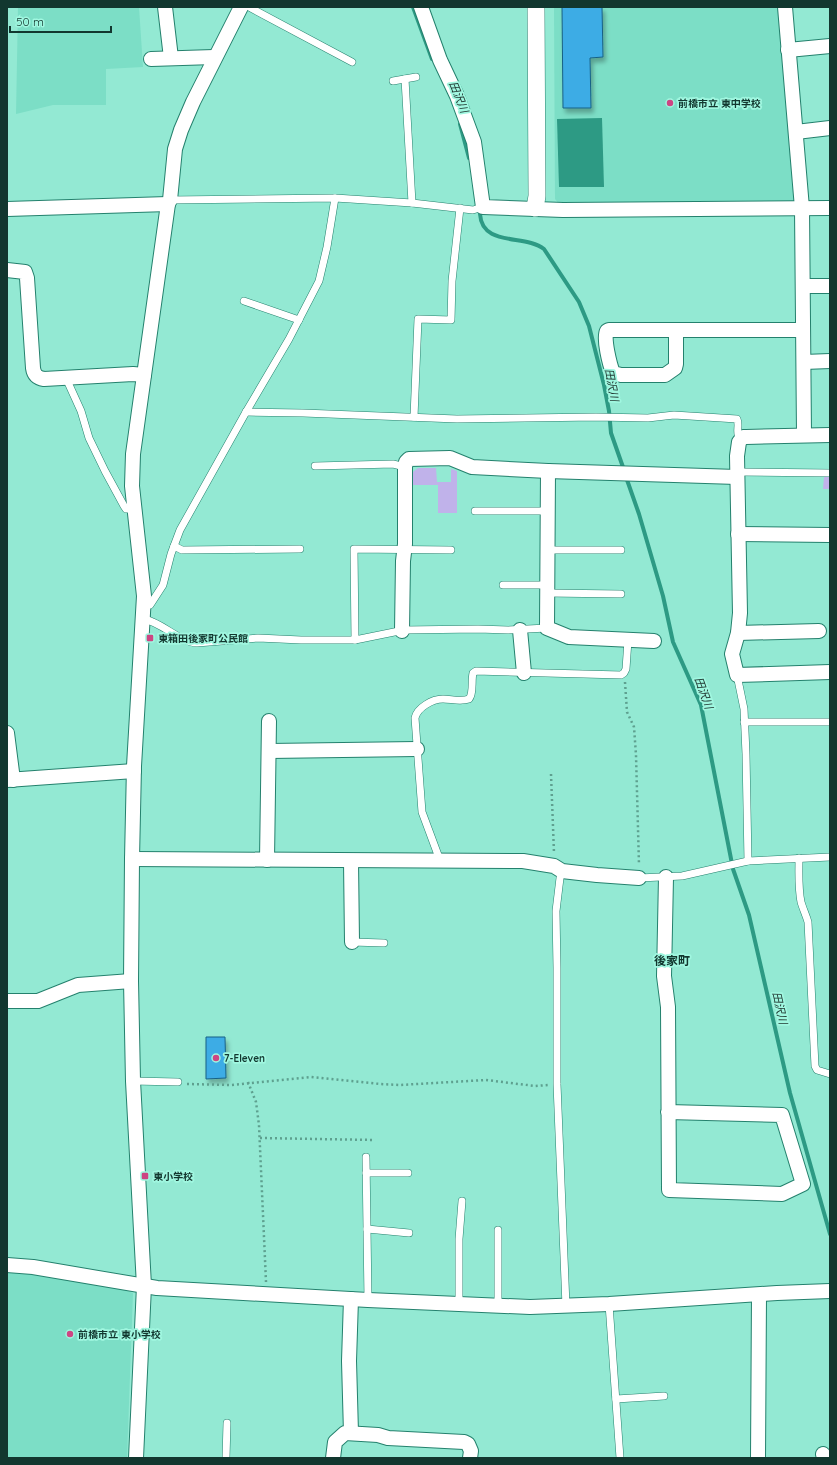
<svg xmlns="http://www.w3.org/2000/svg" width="837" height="1465" viewBox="0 0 837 1465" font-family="Quicksand,'Noto Sans JP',sans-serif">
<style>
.built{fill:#7cdec6}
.green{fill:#c0b2ea}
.water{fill:#2d9a84}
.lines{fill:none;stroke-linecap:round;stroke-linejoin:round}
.stream{stroke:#2d9a84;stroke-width:4}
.building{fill:#3eace5;stroke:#186185;filter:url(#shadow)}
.service-casing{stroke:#24816d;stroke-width:8}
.minor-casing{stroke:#24816d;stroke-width:16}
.tertiary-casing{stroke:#24816d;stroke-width:18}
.path{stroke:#5ea08f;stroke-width:2.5;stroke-dasharray:2 3;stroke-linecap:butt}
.service{stroke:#fff;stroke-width:7}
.minor{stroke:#fff;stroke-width:14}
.tertiary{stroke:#fff;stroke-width:17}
.poi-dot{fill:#cd4583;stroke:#a0f7e0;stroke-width:1.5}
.labels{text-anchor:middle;stroke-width:3.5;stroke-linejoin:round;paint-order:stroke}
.poi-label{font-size:10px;font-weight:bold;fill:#12372f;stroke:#a0f7e0;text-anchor:start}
.water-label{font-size:11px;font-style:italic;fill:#203731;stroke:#a0f7e0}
.quarter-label{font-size:12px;font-weight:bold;fill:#12372f;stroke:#a0f7e0}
</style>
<defs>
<filter id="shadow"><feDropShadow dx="2.5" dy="4.5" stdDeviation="2" flood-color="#0004"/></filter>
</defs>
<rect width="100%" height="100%" fill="#93e9d3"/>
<g class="built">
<polygon points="18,7 139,7 143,67 106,69 106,105 53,105 16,114"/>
<polygon points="554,7 779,7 794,203 559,204 555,199"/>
<polygon points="7,1271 44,1273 120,1288 133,1293 127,1458 7,1458"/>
</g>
<g class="green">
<polygon points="418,468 436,468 437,482 451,482 451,469 457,471 457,513 438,513 438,485 413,485 413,472"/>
<polygon points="824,477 830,477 830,489 823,489"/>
</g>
<polygon class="water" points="602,118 604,187 559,187 557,119"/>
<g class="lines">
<g class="stream">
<polyline points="413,7 432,59"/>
<polyline points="460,124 469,158"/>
<path d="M480 214C482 247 525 234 544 249L579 302 589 326 604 385 609 411 611 433 624 470"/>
<polyline points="626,477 639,514 663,596 673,642 701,705 733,869 749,915 790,1093 830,1234"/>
</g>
</g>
<g class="building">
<polygon points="562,7 602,7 603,57 590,58 591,108 563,108"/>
<polygon points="206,1037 225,1037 226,1078 206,1079"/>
</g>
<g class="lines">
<g class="service-casing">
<g id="service">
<polyline points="249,7 352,62"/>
<polyline points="405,79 412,203"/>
<polyline points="393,81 416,77"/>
<polyline points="170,200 335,198 412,203 473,210 483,207"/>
<polyline points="244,301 299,320"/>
<polyline points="66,378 81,411 89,438 105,471 124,506 126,509 134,509"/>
<path d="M246 412 303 413 457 419 596 417 648 418 674 415 737 419C740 426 735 433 740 439"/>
<polyline points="414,417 418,319 451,320 452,281 460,208"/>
<polyline points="315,466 393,464 405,467"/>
<polyline points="737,472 830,473"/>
<polyline points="475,511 548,511"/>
<polyline points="174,546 182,550 300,549"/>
<polyline points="548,550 621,550"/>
<polyline points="503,585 548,585"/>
<polyline points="547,593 621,594"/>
<polyline points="144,605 150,605 163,585 171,554 180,530 246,412 289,339 319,281 327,247 335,198"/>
<path d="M144 619C163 623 179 642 197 643L258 638 301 640H355L404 630 478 629 508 630 547 628"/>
<polyline points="355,640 354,549 451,550"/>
<polyline points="737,675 744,709 746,754 748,861"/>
<polyline points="744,722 830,722"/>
<path d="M799 858C799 872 798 887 801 902 803 909 806 915 808 922L815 1066 817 1070 830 1074"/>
<path d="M438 861V855L422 812 415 718C417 708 432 699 443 699 451 699 461 702 469 699 474 693 471 681 473 673L476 671 621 675 624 673 626 669 628 640"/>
<polyline points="562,871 560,878 556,911 557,968 557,1084 566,1306"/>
<polyline points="639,878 682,876 748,861 830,857"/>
<polyline points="352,942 384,943"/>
<polyline points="133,1081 178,1082"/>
<polyline points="366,1157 368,1300"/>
<polyline points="366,1173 408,1173"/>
<polyline points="367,1229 409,1233"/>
<polyline points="498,1230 498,1305"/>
<polyline points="459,1304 459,1239 462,1201"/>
<polyline points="609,1304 620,1458"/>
<polyline points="616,1399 664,1396"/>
<polyline points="226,1458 227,1423"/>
</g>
</g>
<g class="minor-casing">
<g id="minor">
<polyline points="165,7 171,58"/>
<polyline points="421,7 440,60 457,96 474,142 483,207 563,210 830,208"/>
<polyline points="785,7 802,208 804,434"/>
<polyline points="788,50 830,46"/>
<polyline points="151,59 214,57"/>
<polyline points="796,132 830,128"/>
<polyline points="7,209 168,204"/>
<path d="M7 270 25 272 27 278 33 368C34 375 37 378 44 379L133 374 144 375"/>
<polyline points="803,286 830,286"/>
<path d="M676 330V364L675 368 665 375H621L613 373C610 365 603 339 607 331L609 330H803"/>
<polyline points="804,362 830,361"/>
<polyline points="830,435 746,437 743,437 739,442 737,456 740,613 738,633 732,654 737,675 830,672"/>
<polyline points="548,471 547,628 569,637 654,641"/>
<polyline points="738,534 830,535"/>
<polyline points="520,630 524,673"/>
<polyline points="402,631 403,561 405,544 405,467 406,462 409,459 450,458 472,467 548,471 737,477"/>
<polyline points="738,633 819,631"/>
<polyline points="7,733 13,780"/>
<polyline points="269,751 417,749"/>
<polyline points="7,780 134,771"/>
<polyline points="132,859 523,861 554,866 562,871 597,875 639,878"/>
<polyline points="267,860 269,721"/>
<polyline points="351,861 352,942"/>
<polyline points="666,877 664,976 668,1007 669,1190 782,1194 803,1184 782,1115 668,1112"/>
<polyline points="7,1001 38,1001 78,985 131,981"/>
<polyline points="7,1265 33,1267 157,1288 368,1300 530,1307 609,1304 777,1293 830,1291"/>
<polyline points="351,1299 349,1361 351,1433"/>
<polyline points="823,1454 824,1458"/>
<polyline points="136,1458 144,1286 133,1081 131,981 132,859 134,766 144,596 132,486 133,454 168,204 170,200 175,149 181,130 193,102 241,7"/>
<polyline points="333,1458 335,1442 345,1433 378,1435 388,1438 464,1442 468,1444 471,1451 470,1458"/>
<polyline points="758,1458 759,1295"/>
</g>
</g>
<g class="tertiary-casing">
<polyline id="tertiary" points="535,208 537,196 536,7"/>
</g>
<g class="path">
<polyline points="625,682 627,712 634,727 636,755 639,865"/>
<polyline points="551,774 554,853"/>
<polyline points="248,1082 256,1102 259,1125 266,1282"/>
<polyline points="187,1084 231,1085 311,1077 380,1084 400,1085 486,1080 535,1086 548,1085"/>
<polyline points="260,1138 375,1140"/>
</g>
<use href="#service" class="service"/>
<use href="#minor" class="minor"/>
<use href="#tertiary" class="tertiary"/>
</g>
<g class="poi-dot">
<circle cx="670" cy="103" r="4"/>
<rect x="146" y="634" width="8" height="8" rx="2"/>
<circle cx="216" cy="1058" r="4"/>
<rect x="141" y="1172" width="8" height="8" rx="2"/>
<circle cx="70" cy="1334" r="4"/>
</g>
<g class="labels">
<g class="poi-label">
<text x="678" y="107">前橋市立 東中学校</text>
<text x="158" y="642">東箱田後家町公民館</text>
<text x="224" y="1062">7-Eleven</text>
<text x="153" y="1180">東小学校</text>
<text x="78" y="1338">前橋市立 東小学校</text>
</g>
<g class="water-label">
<text transform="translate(459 97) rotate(68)" y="4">田沢川</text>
<text transform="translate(612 385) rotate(79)" y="4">田沢川</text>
<text transform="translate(704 693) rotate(70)" y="4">田沢川</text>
<text transform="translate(780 1008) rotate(77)" y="4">田沢川</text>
</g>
<g class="quarter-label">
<text x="672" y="965">後家町</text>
</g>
</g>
<rect width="837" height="1465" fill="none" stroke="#12372f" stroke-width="16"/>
<path d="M10 26v6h101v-6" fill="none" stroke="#12372f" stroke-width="2"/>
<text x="16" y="26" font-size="12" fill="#12372f" stroke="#a0f7e0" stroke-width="3" paint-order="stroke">50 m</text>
</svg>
